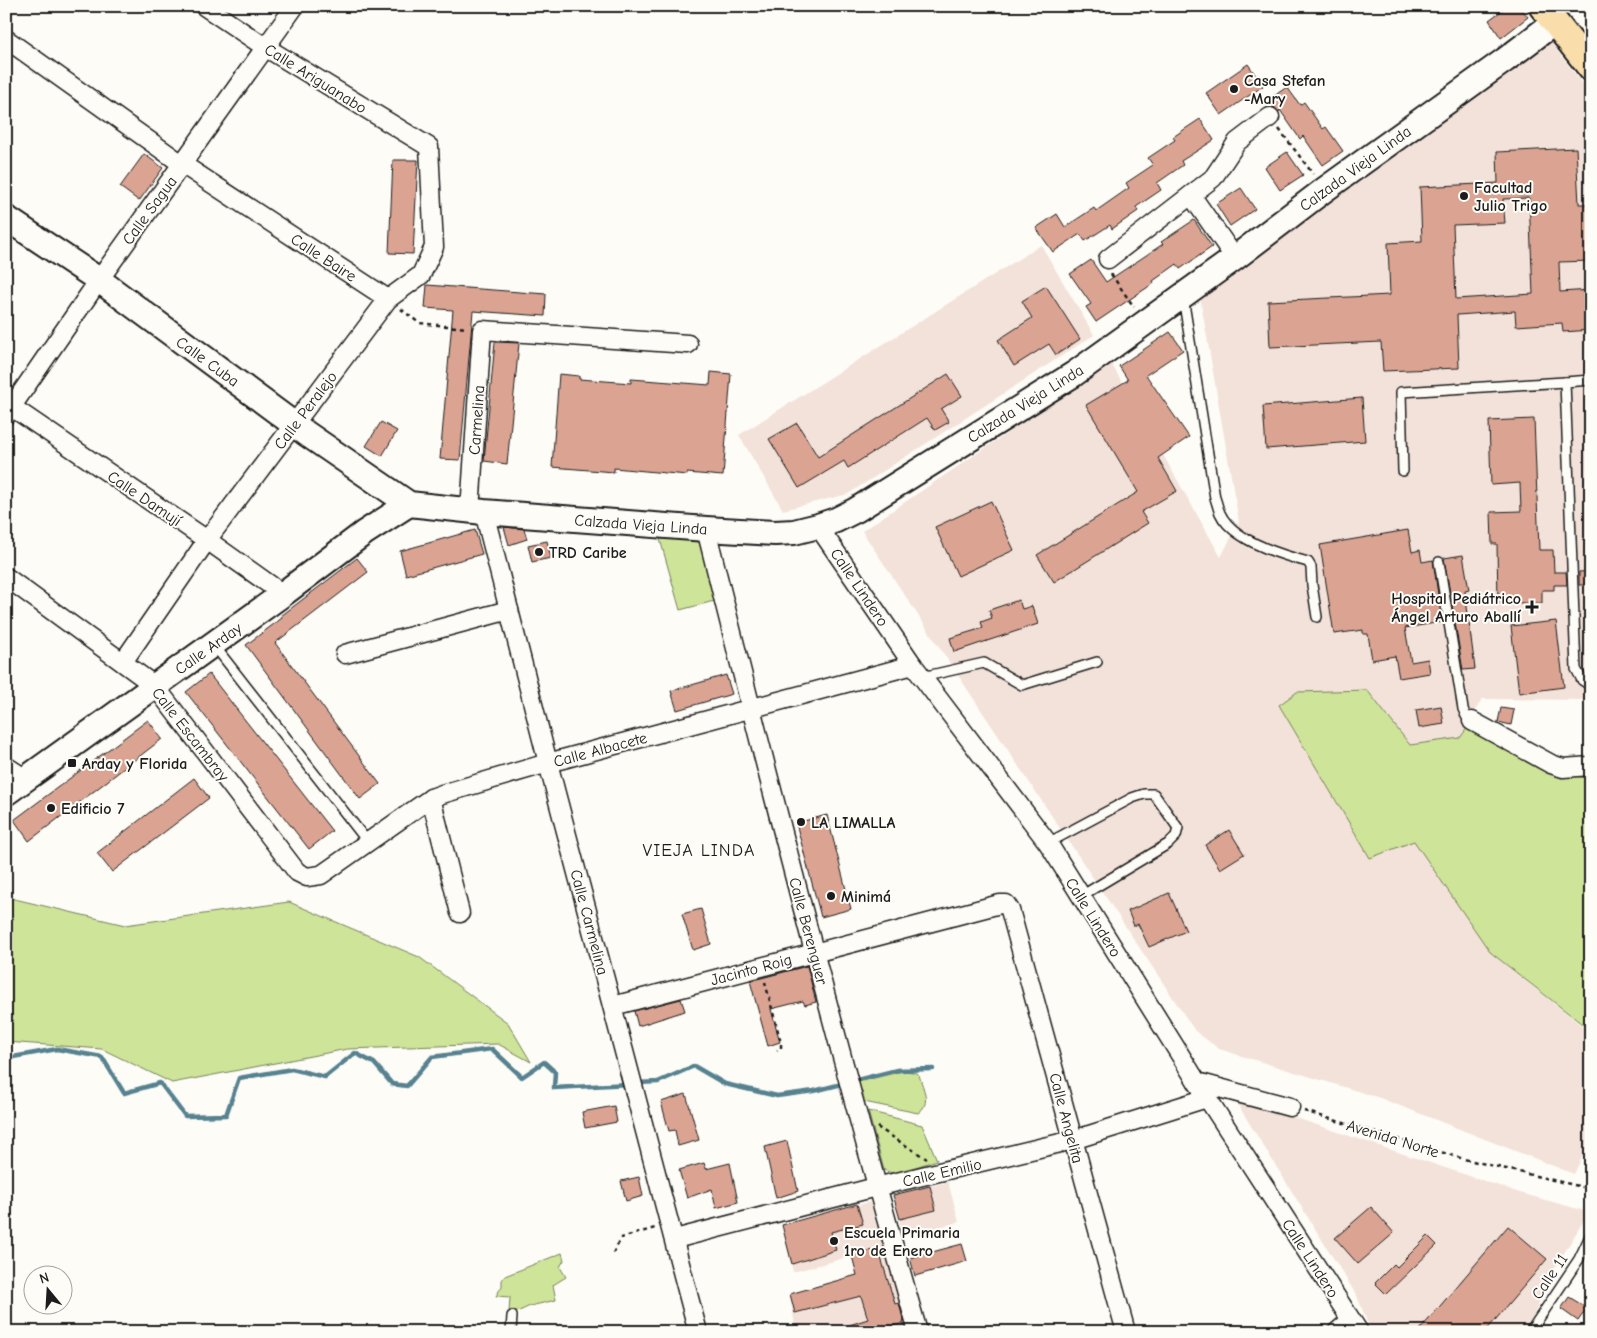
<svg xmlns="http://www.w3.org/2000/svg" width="1597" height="1338" viewBox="0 0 1597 1338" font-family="'Comic Neue',sans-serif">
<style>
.built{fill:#f3e2d9}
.green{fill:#cee499;stroke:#75805a}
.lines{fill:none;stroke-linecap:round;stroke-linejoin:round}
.stream{stroke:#56818f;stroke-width:4.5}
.building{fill:#dba492;stroke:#1c1c1c;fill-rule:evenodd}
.lane-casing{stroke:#1c1c1c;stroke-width:12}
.street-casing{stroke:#1c1c1c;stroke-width:21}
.secondary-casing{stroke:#1c1c1c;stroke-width:28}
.primary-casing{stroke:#1c1c1c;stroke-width:30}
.path{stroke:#1c1c1c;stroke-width:2.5;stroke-dasharray:4 4;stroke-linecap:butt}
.lane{stroke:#fdfcf7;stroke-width:9}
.street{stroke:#fdfcf7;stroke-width:18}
.secondary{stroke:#fdfcf7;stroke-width:24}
.primary{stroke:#f9deab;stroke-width:26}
.rail{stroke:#1c1c1c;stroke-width:4;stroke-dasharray:8 4;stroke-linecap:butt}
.poi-dot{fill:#1c1c1c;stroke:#fdfcf7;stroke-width:2}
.labels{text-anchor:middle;stroke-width:4;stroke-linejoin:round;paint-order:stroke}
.street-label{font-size:16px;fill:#1c1c1c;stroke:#fdfcf7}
.poi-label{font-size:16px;font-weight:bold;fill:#1c1c1c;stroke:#fdfcf7;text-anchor:start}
.neighbourhood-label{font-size:18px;letter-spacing:1px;fill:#1c1c1c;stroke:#fdfcf7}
</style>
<rect width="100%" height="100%" fill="#fdfcf7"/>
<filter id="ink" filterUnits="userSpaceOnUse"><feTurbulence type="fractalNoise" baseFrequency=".02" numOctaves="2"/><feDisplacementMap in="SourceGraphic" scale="10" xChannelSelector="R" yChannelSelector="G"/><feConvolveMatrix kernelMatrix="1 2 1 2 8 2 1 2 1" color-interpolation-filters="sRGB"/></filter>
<g filter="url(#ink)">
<g class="built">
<polygon points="1549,40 1591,95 1591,700 1482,699 1460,738 1410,745 1367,690 1414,840 1490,952 1591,1033 1591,1139 1574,1174 1380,1098 1219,1049 1195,1031 862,531 1111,363 1221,557 1239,522 1200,297"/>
<polygon points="1041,245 1094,335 848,494 783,510 739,435"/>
<polygon points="1233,1097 1520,1193 1589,1212 1550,1276 1533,1317 1521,1332 1371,1332 1357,1296"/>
<polygon points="948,1182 959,1222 903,1236 893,1195"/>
<polygon points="870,1202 909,1332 796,1332 790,1294 857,1274 852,1256 793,1272 782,1225"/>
</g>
<g class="green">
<polygon points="658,532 701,533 718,600 680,610"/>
<polygon points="1367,690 1410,745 1460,738 1472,721 1553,772 1591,779 1591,1031 1490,952 1414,841 1370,858 1279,705 1297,692"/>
<polygon points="6,897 125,925 289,902 419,957 508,1023 531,1062 498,1044 347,1049 172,1083 102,1049 6,1042"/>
<path d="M903 1071 914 1072 919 1075C923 1089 932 1103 918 1113L864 1102 858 1082Z"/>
<polygon points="868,1111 922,1125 937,1160 894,1174 884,1170"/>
<polygon points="562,1253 564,1260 560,1267 566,1277 553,1285 556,1300 530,1306 513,1314 509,1313 510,1297 496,1296 502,1286 502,1280 505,1276"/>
</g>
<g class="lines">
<g class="stream">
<polyline points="6,1055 13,1057 57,1049 102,1057 124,1093 160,1083 185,1116 226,1115 239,1078 292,1069 325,1077 355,1053 374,1063 392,1084 407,1086 432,1057 492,1049 522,1077 544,1062 555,1072 554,1088 629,1084"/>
<polyline points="853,1081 897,1070 933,1069"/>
<polyline points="637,1083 658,1082 694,1066 725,1084 777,1096 814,1091 846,1083"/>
</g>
</g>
<g class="building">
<polygon points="1508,6 1519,6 1528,17 1501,38 1489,20"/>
<polygon points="1248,64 1263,86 1221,115 1206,93"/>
<polygon points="1287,87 1300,105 1304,102 1323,129 1326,127 1343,151 1323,165 1303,136 1300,139 1280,110 1279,112 1274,107 1268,100"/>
<polygon points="1200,119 1214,140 1181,161 1183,165 1157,183 1161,190 1136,207 1138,211 1112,229 1110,225 1085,241 1080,234 1053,252 1036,228 1057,214 1065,227 1094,208 1096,211 1129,188 1126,183 1153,165 1148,158 1175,140 1173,137"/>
<path d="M1576 148 1579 204H1591V261L1559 262 1560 292 1591 290V330L1563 332 1562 323 1516 326 1515 311 1457 315 1459 368 1383 371 1381 342 1270 347 1268 301 1390 295 1388 243 1422 241 1420 187 1498 183 1497 152ZM1529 198 1533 294 1456 299 1453 225 1505 223 1503 199Z"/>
<polygon points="1287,152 1303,175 1280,190 1265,167"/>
<polygon points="144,154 163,168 139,201 120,187"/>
<polygon points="393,160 418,160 413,254 389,253"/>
<polygon points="1241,188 1255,209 1230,226 1216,204"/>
<polygon points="1194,220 1212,247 1180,269 1177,264 1153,281 1154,283 1096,322 1086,307 1091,304 1070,274 1091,260 1106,282 1163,244 1161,242"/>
<polygon points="427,285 546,294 545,316 473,311 460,460 440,459 453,310 425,308"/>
<polygon points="1046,286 1080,339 1056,355 1049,344 1014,366 998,340 1032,318 1022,301"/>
<polygon points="1170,332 1183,350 1146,375 1189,437 1158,458 1177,491 1141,512 1148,523 1054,582 1037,555 1138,492 1086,405 1128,380 1119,366"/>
<polygon points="495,342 519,343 507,464 484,461"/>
<polygon points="711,372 731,374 723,476 687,473 687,475 614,468 614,472 552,467 559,374 579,376 579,379 631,383 631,379 710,385"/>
<polygon points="948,374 962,396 941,409 949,422 935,430 927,418 848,468 844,461 799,488 769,439 797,423 818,457"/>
<polygon points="1362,398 1365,441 1266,449 1263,406"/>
<polygon points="1534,419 1539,550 1553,550 1554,572 1566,572 1567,585 1554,585 1554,590 1542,590 1542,603 1498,603 1497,544 1492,544 1491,512 1521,511 1520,483 1491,485 1489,421"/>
<polygon points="381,422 397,431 382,456 366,446"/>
<polygon points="991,501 1014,550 958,576 935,527"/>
<polygon points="504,527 524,529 527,539 509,545"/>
<polygon points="475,530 482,554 406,575 400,551"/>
<polygon points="1408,530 1412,552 1420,550 1422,562 1433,560 1442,622 1405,628 1411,662 1428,659 1430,673 1399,678 1395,656 1372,660 1368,634 1363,634 1363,630 1334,634 1320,545"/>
<polygon points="547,541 551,558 532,562 528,545"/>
<polygon points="1463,555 1469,590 1465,591 1475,669 1463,670 1444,558"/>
<polygon points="357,558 368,572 275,643 380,784 360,799 246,645 282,618 281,616"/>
<polygon points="1591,571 1591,585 1579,585 1579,572"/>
<polygon points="1019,600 1022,609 1032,606 1038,624 954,652 950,638 983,628 981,622 992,618 989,610"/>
<polygon points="1556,621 1564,687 1519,693 1511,626"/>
<polygon points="209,674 332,831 309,849 186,692"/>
<polygon points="726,675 732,694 677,710 671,691"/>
<polygon points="1441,706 1444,724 1419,728 1416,710"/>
<polygon points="1501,708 1514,710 1511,725 1498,722"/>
<polygon points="148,720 162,739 29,841 14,820"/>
<polygon points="194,778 209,798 112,872 97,853"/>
<polygon points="827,815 851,909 821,917 796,823"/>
<polygon points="1229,830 1244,854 1220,869 1205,845"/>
<polygon points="1169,893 1186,931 1149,947 1138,924 1134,926 1128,911"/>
<polygon points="701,909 711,944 693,950 682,914"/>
<polygon points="807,966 816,1002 805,1005 803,1001 771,1009 780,1042 768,1046 750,981"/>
<polygon points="681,999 685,1011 638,1026 634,1011"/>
<polygon points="686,1094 699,1140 678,1146 675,1130 669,1131 661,1102"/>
<polygon points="614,1106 617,1122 585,1128 582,1112"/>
<polygon points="787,1141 798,1191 776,1198 765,1147"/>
<polygon points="704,1163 706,1169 730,1163 738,1202 716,1208 712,1189 687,1198 679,1170"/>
<polygon points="639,1177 643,1196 626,1201 621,1181"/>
<polygon points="930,1186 936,1210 900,1219 893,1195"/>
<polygon points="857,1204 863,1224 831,1232 836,1250 792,1264 782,1225"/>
<polygon points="1371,1207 1394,1233 1358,1264 1335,1238"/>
<polygon points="1508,1226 1547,1259 1485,1332 1418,1332"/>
<polygon points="1428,1236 1437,1245 1386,1294 1375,1283 1394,1264 1397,1267"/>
<polygon points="962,1244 967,1261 915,1276 910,1258"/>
<polygon points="878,1248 895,1304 899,1303 904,1323 886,1328 887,1332 837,1332 837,1329 868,1319 861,1296 795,1313 790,1294 857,1275 852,1256"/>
<polygon points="1569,1297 1587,1308 1578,1321 1561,1309"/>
</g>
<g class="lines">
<g class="lane-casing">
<g id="lane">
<path d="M1183 297 1215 498C1217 503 1218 509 1220 513 1232 540 1281 555 1308 562L1311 567 1312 585 1317 617"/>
<polyline points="1591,380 1565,382 1576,669 1582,680 1591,686"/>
<polyline points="1403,471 1401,392 1565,382"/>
<polyline points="1439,562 1463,709 1466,716 1472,721"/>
<polyline points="213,644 367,841"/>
<polyline points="922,677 984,663 1022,685 1097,662"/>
<polyline points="1048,843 1132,798 1144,794 1154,794 1178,828 1176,836 1168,844 1081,896"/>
<polyline points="511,1332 512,1316"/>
<polyline points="1530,1332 1579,1259 1591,1234"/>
</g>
</g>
<g class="street-casing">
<g id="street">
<polyline points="6,39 182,164 388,299"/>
<polyline points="1191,195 1235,258"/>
<polyline points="1108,259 1213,178 1237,142 1270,117"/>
<polyline points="6,403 207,540 283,594"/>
<polyline points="6,415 99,280 295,6"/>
<polyline points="470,511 482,330 688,344"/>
<polyline points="484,512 548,763 698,1332"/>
<polyline points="818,526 913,665 1048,843 1197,1082 1359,1332"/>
<path d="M706 529C773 798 842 1066 918 1332"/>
<polyline points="6,577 155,686 297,872 307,877 321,875 431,798 442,794 548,763 913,665"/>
<polyline points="345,654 509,610"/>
<polyline points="123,662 207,540 388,299 421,275 434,247 429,147 265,47 204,6"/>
<polyline points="1472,721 1551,764 1563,768 1591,766"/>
<polyline points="6,766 26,779"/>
<polyline points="431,798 460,913"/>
<polyline points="613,1006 1000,904 1006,904 1010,910 1126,1332"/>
<polyline points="1197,1082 1290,1107"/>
<polyline points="675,1239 876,1187 1073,1140 1207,1098"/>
<polyline points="1337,1332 1351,1320"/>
</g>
</g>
<g class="secondary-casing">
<g id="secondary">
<polyline points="6,218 99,280 307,434 409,504 484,512 706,529 775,533 794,532 818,526 836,520 856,510 1074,374 1235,258 1324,190 1505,60 1555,22"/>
<polyline points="6,793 283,594 364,533 409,504"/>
</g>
</g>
<g class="primary-casing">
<polyline id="primary" points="1542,6 1591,68"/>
</g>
<g class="path">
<polyline points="1279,129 1313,174"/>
<polyline points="1111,274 1134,307"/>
<polyline points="401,309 419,323 466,328"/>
<polyline points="765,982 781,1043 781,1048 777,1050"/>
<polyline points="1304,1111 1464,1159 1591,1189"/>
<polyline points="877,1127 927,1159"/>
<polyline points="613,1253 621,1238 655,1228"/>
</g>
<use href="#lane" class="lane"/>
<use href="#street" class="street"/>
<use href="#secondary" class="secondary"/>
<use href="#primary" class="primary"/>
<polyline class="rail" points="6,1328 16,1332"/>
</g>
</g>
<g class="poi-dot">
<circle cx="1234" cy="89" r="5"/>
<circle cx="1464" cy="196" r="5"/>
<circle cx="539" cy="552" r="5"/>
<path d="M1529.5 599.5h5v5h5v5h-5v5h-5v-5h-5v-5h5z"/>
<rect x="67" y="758" width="10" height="10" rx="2.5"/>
<circle cx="51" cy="808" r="5"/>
<circle cx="801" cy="822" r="5"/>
<circle cx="831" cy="896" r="5"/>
<circle cx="834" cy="1241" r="5"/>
</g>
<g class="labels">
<g class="street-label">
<text transform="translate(316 78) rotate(32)" y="6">Calle Ariguanabo</text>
<text transform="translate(1355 168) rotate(-36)" y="6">Calzada Vieja Linda</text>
<text transform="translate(149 210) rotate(-54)" y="6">Calle Sagua</text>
<text transform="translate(324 257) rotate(33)" y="6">Calle Baire</text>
<text transform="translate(208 361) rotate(36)" y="6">Calle Cuba</text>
<text transform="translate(1025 403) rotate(-32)" y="6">Calzada Vieja Linda</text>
<text transform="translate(305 410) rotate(-53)" y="6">Calle Peralejo</text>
<text transform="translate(476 420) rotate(-86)" y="6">Carmelina</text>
<text transform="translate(145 498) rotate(34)" y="6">Calle Damují</text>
<text transform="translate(641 524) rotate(4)" y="6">Calzada Vieja Linda</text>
<text transform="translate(860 587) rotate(56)" y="6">Calle Lindero</text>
<text transform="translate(208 648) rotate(-35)" y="6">Calle Arday</text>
<text transform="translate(191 734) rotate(52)" y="6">Calle Escambray</text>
<text transform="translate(600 749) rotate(-15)" y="6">Calle Albacete</text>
<text transform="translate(1094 917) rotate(58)" y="6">Calle Lindero</text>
<text transform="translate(590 922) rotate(75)" y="6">Calle Carmelina</text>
<text transform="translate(809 931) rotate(75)" y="6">Calle Berenguer</text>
<text transform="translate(751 969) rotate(-15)" y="6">Jacinto Roig</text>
<text transform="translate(1067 1118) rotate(75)" y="6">Calle Angelita</text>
<text transform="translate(1393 1138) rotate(17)" y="6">Avenida Norte</text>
<text transform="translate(942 1172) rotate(-13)" y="6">Calle Emilio</text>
<text transform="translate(1311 1258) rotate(57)" y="6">Calle Lindero</text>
<text transform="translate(1549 1276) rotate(-56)" y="6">Calle 11</text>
</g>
<g class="poi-label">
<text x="1244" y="86">Casa Stefan<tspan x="1244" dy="18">-Mary</tspan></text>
<text x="1474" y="193">Facultad<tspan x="1474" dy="18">Julio Trigo</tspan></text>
<text x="549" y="558">TRD Caribe</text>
<text x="1521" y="604" text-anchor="end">Hospital Pediátrico<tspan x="1521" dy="18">Ángel Arturo Aballí</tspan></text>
<text x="82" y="769">Arday y Florida</text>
<text x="61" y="814">Edificio 7</text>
<text x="811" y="828">LA LIMALLA</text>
<text x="841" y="902">Minimá</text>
<text x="844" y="1238">Escuela Primaria<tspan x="844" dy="18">1ro de Enero</tspan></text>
</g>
<g class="neighbourhood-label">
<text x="699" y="856">VIEJA LINDA</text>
</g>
</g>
<rect width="1597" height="1338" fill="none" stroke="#fdfcf7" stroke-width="25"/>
<rect x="12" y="12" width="1572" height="1313" fill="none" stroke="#1c1c1c" stroke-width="2" filter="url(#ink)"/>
<g transform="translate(48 1290) rotate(342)"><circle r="24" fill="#fdfcf7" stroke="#a3a29f"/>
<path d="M0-4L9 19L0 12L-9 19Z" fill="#1c1c1c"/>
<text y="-8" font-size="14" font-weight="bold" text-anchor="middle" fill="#1c1c1c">N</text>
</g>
</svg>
